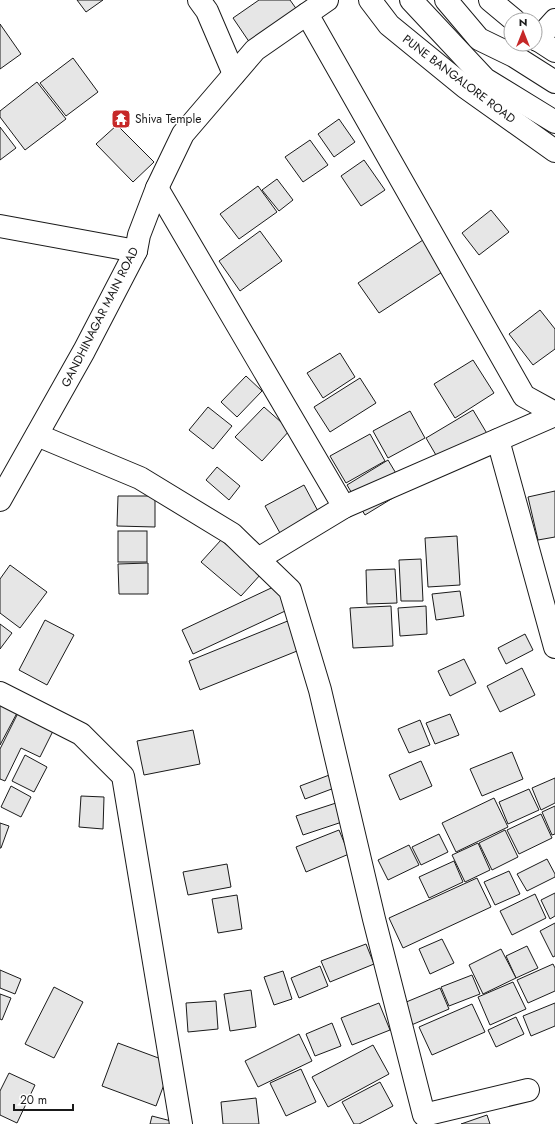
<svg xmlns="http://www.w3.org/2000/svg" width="555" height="1124" viewBox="0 0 555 1124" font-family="Jost,sans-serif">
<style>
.building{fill:#e6e6e6;stroke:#1a1a1a}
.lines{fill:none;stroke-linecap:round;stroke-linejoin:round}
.minor-casing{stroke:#1a1a1a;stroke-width:24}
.major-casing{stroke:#1a1a1a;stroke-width:24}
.minor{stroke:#fff;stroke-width:22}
.major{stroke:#fff;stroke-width:22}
.labels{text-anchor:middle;stroke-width:3;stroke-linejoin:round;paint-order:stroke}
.street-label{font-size:12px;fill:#1a1a1a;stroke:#fff}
.poi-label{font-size:12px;fill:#1a1a1a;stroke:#fff;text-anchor:start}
</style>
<rect width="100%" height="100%" fill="#fff"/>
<g class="building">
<polygon points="77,0 103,0 86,12"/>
<polygon points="259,0 290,0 300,14 252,46 233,18"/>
<polygon points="0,24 21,54 0,69"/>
<polygon points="73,58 98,92 66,116 40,83"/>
<polygon points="37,82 66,119 25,150 0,117 0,111"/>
<polygon points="339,119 355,142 334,157 318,134"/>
<polygon points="117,125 154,162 133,182 96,144"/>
<polygon points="0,127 16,148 0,160"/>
<polygon points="310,140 328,165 303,182 285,157"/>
<polygon points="364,160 385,190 361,206 341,176"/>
<polygon points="277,179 293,200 279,211 262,190"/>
<polygon points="258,186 277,212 239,239 220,214"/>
<polygon points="491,210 509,232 479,255 462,233"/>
<polygon points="260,231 282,261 240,291 219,261"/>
<polygon points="429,236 450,267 379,313 358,283"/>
<polygon points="540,310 555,329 555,349 533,365 509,334"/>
<polygon points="340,353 355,377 323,398 307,373"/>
<polygon points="473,360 494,393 455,418 434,384"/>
<polygon points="246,376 262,391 237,417 221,402"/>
<polygon points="360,378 376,403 330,432 314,407"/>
<polygon points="208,407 232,426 213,449 189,430"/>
<polygon points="264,407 290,430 262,461 235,437"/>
<polygon points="473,410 495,447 447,474 426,438"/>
<polygon points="410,411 425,438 388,458 373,431"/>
<polygon points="370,434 385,461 346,483 330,456"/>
<polygon points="388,460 406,490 365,515 347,485"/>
<polygon points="217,467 240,486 229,500 206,480"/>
<polygon points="304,485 319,513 280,533 265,506"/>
<polygon points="555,491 555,537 538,540 528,497"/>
<polygon points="118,496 155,496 155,527 117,526"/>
<rect x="118" y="531" width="29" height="31"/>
<polygon points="457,536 460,585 428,587 425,538"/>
<polygon points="221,540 261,574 241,596 201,562"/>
<polygon points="421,559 423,601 401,601 399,560"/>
<polygon points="148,563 148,594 119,594 118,564"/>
<polygon points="10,565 47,592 20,628 0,613 0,579"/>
<polygon points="395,569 397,603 367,604 366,570"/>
<polygon points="286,581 298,605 193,654 182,630"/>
<polygon points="460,591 464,616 436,620 432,594"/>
<polygon points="391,606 393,646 353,648 350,608"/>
<polygon points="426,606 427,634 400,636 398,608"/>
<polygon points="300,616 312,645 200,690 189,661"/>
<polygon points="45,620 74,635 47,685 19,670"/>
<polygon points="0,624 12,633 0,649"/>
<polygon points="525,634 533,650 506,664 498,648"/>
<polygon points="464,659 476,683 450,696 438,671"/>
<polygon points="522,668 535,695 500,712 487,686"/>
<polygon points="0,704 17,713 0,745"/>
<polygon points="18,713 53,731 40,757 21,748 5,781 0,779 0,749"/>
<polygon points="450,714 459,735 435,744 426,723"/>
<polygon points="420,720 430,745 409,753 398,729"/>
<polygon points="193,730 200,764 144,775 137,741"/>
<polygon points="512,752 523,779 482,796 470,769"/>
<polygon points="25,755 47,767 34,792 12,781"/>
<polygon points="421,761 432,786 400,800 389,775"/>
<polygon points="340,771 345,784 305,799 300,786"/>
<polygon points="555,778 555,803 541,810 532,788"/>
<polygon points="11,786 31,797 21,817 1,807"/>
<polygon points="529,789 539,810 508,824 499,802"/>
<polygon points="81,796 104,797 103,829 79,827"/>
<polygon points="494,798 508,827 456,852 442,823"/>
<polygon points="336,803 342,822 303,835 296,816"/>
<polygon points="555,806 555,834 552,835 542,812"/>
<polygon points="541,814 552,838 519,854 507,830"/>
<polygon points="0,823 9,826 1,848 0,848"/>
<polygon points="339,830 349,854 306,872 296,847"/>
<polygon points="505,830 518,857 492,870 479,843"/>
<polygon points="439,834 448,852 421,865 412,847"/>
<polygon points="478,843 490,870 465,882 452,855"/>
<polygon points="409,845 419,865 388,880 378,860"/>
<polygon points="547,859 555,874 555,877 527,891 517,874"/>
<polygon points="454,861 463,882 429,898 419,877"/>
<polygon points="227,864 231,887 188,895 183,872"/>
<polygon points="509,871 520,894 495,905 484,882"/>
<polygon points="477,878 491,907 403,948 389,918"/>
<polygon points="555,893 555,916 550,919 541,900"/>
<polygon points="535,894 546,918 512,935 500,911"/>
<polygon points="237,895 242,929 218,933 212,899"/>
<polygon points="555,923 555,956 553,957 540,931"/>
<polygon points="442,939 454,963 430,974 419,949"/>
<polygon points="366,944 374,964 330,982 321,961"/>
<polygon points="527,946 538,968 516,978 506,956"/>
<polygon points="501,949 516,978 483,994 469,965"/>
<polygon points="553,964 555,968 555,991 528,1003 517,980"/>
<polygon points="320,966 328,986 299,998 291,978"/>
<polygon points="0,970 21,979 15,994 0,988"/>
<polygon points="283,971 292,999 274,1005 264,977"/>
<polygon points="472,975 480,994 449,1006 441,987"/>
<polygon points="513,982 526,1009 490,1025 478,997"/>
<polygon points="54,987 83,1002 54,1058 25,1044"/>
<polygon points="440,988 449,1009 409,1026 399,1005"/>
<polygon points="251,990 256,1027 230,1031 224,994"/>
<polygon points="0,994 11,998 2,1020 0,1019"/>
<polygon points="216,1001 218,1029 188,1032 186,1003"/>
<polygon points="379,1003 390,1030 352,1045 341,1018"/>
<polygon points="555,1003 555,1026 531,1036 523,1016"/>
<polygon points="472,1004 485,1032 432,1055 419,1027"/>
<polygon points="516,1017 524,1034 496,1047 488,1030"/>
<polygon points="332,1023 341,1046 315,1056 306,1034"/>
<polygon points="299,1034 312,1061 258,1087 245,1061"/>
<polygon points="118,1043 172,1063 156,1106 102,1086"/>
<polygon points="373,1045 389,1074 328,1107 312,1077"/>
<polygon points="301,1069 316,1102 286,1116 270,1083"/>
<polygon points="9,1073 35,1085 17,1123 0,1115 0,1091"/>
<polygon points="380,1082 393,1106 359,1124 354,1124 342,1102"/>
<polygon points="256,1098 259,1124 223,1124 221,1102"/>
<polygon points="487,1115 490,1124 461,1124"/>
<polygon points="152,1116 175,1122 174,1124 150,1124"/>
</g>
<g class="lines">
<g class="minor-casing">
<g id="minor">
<polyline points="199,0 207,11 234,74"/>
<polyline points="411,0 485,79 555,122"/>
<polyline points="446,0 479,39 514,56 555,82"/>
<polyline points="307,14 524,396 555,413"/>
<polyline points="537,40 555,20"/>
<polyline points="157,188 344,507"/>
<polyline points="0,226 136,251"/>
<polyline points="37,435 140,478 232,534 290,590 320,690 374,919 424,1115 528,1090"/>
<polyline points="498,440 555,647"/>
<polyline points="0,500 84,351 136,251 139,235 157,188 183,134 255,50 327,0"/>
<polyline points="258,559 344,507 555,415"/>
<polyline points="0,693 81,734 123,776 181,1124"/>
</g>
</g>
<g class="major-casing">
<g id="major">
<polyline points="370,0 389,25 465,87 555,151"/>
<polyline points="490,0 514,20"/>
<polyline points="535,38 555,51"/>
</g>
</g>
<use href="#minor" class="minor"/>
<use href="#major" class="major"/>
</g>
<defs>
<g id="temple-square" transform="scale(1)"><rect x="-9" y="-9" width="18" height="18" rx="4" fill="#c62828" stroke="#fff"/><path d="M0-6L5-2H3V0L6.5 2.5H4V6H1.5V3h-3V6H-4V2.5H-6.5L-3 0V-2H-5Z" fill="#fff"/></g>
</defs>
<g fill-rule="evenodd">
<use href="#temple-square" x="121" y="119"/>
</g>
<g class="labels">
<g class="street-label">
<text transform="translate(459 79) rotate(37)" y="4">PUNE BANGALORE ROAD</text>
<text transform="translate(100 317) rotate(-63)" y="4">GANDHINAGAR MAIN ROAD</text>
</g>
<g class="poi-label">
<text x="135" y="123">Shiva Temple</text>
</g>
</g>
<g transform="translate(523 32)"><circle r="19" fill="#ffffff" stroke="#a3a3a3"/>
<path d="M0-3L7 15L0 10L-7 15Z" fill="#c62828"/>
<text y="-6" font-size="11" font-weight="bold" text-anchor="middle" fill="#1a1a1a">N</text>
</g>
<path d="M14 1104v6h59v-6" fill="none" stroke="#1a1a1a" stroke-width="2"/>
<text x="20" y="1104" font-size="12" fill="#1a1a1a" stroke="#ffffff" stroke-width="3" paint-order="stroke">20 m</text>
</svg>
